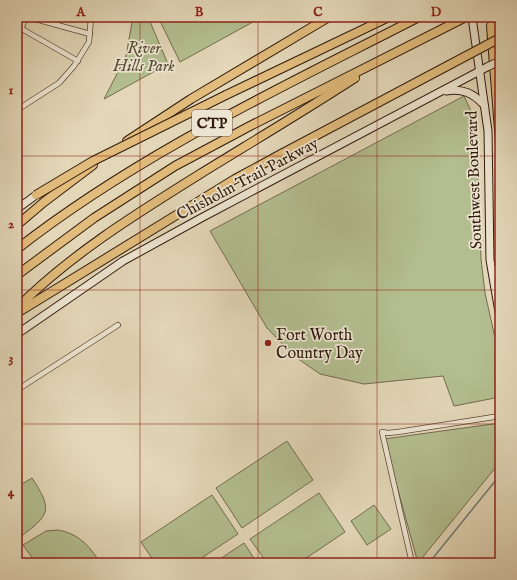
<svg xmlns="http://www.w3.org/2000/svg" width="517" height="580" viewBox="0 0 517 580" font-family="'IM FELL English',serif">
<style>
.green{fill:#b3be90;stroke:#726c4e}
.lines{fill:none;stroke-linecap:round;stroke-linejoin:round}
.stream{stroke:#6d7972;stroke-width:1.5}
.minor-casing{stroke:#5d4a38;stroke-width:6}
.secondary-casing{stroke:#301b0d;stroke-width:9}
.motorway-casing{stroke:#301b0d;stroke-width:10}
.minor{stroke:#ede5d1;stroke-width:4.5}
.secondary{stroke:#ede5d1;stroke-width:7}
.motorway{stroke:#e2bc7c;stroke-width:8}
.secondary-bridge-casing{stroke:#301b0d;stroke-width:9;stroke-linecap:butt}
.motorway-bridge-casing{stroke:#301b0d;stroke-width:10;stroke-linecap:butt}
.secondary-bridge{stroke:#ede5d1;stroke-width:7}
.motorway-bridge{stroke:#e2bc7c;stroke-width:8}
.grid{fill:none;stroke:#8f2418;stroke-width:1;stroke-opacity:0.55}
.poi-dot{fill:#8f2418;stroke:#ede5d1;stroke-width:1.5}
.labels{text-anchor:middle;stroke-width:3.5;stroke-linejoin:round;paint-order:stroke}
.shield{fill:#ede5d1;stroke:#695848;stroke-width:1}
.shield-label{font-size:15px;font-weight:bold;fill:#301b0d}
.park-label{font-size:16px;font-style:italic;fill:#574c34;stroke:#ede5d1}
.street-label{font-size:16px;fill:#301b0d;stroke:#ede5d1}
.poi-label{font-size:16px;fill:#301b0d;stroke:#ede5d1;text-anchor:start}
.neatline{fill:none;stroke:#8f2418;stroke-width:1.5}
.grid-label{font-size:13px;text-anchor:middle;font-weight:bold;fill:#8f2418}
</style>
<rect width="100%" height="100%" fill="#e3d7b8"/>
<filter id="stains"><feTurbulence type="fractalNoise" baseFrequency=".005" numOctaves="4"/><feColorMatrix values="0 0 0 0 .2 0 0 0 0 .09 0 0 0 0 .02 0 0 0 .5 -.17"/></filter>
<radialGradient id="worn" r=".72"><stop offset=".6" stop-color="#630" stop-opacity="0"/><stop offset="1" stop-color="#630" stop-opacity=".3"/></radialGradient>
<g class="green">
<polygon points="133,17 148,17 168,64 104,99 126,56"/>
<polygon points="165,17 262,17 180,62 160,21"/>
<polygon points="464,96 476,122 481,259 485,293 500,360 500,397 454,406 443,376 364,384 320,374 294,356 267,328 210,231"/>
<polygon points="500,423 500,462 418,563 384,439"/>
<polygon points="287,441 313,480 242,528 216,488"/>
<path d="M32 478C53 510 50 515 20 537L17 533V487Z"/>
<polygon points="319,493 345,532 299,563 267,563 250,539"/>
<polygon points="212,495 238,534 194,563 155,563 141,542"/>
<polygon points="374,505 391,529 367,545 351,521"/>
<path d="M58 530C76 533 87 543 97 558L89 563H36L23 545 46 531Z"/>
<polygon points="244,543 257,563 214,563"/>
</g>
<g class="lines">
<polyline class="stream" points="429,563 500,475"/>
<g class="minor-casing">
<g id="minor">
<polyline points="28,17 90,34"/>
<polyline points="22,29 78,61"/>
<polyline points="17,39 26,17"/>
<polyline points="17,110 59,83 74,66 89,42 91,17"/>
<polyline points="17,390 118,325"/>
<polyline points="412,563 382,432 388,433 398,432 500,416"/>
</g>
</g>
<g class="secondary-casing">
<g id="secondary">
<polyline points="472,17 488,131 490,260 500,318"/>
<path d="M446 91C462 88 473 93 484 105"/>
<polyline points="17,209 36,195"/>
<polyline points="17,334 123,261 203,217 489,66"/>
</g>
</g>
<g class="motorway-casing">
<g id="motorway">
<polyline points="491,26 500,143"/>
<polyline points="226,95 389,17"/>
<polyline points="127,141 191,99 329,17"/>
<polyline points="17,225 44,202 93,165"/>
<path d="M17 249C140 153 281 88 419 17"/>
<polyline points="17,275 94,218 175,166 250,126 466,17"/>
<path d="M17 308C71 254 136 214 200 174 252 142 304 111 355 78"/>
<polyline points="17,313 235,179 283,153"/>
</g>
</g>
<use href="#minor" class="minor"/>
<use href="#secondary" class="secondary"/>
<use href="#motorway" class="motorway"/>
<g class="secondary-bridge-casing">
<polyline id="secondary-bridge" points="489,66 500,61"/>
</g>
<g class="motorway-bridge-casing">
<g id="motorway-bridge">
<polyline points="283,153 500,38"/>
<polyline points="36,195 93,161 226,95"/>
</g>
</g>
<use href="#secondary-bridge" class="secondary-bridge"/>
<use href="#motorway-bridge" class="motorway-bridge"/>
</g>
<path class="grid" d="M140 17V563M258 17V563M377 17V563M17 156H500M17 290H500M17 424H500"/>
<circle class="poi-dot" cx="268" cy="343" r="4"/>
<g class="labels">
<rect class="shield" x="192" y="110" width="40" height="26" rx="3"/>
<g class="shield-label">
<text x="212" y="128">CTP</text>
</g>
<g class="park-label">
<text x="144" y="53">River<tspan x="144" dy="18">Hills Park</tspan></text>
</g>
<g class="street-label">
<text transform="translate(247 178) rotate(-28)" y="6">Chisholm Trail Parkway</text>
<text transform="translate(473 180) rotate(-92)" y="6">Southwest Boulevard</text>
</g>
<g class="poi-label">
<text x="276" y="340">Fort Worth<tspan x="276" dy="18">Country Day</tspan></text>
</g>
</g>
<rect width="517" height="580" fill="none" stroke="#e3d7b8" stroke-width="44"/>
<rect x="22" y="22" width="473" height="536" class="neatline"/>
<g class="grid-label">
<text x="81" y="16">A</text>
<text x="199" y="16">B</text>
<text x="318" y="16">C</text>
<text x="436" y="16">D</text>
<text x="11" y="94">1</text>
<text x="11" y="228">2</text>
<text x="11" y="362">3</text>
<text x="11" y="496">4</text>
</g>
<rect width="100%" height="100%" filter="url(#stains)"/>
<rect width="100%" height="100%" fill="url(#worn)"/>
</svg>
